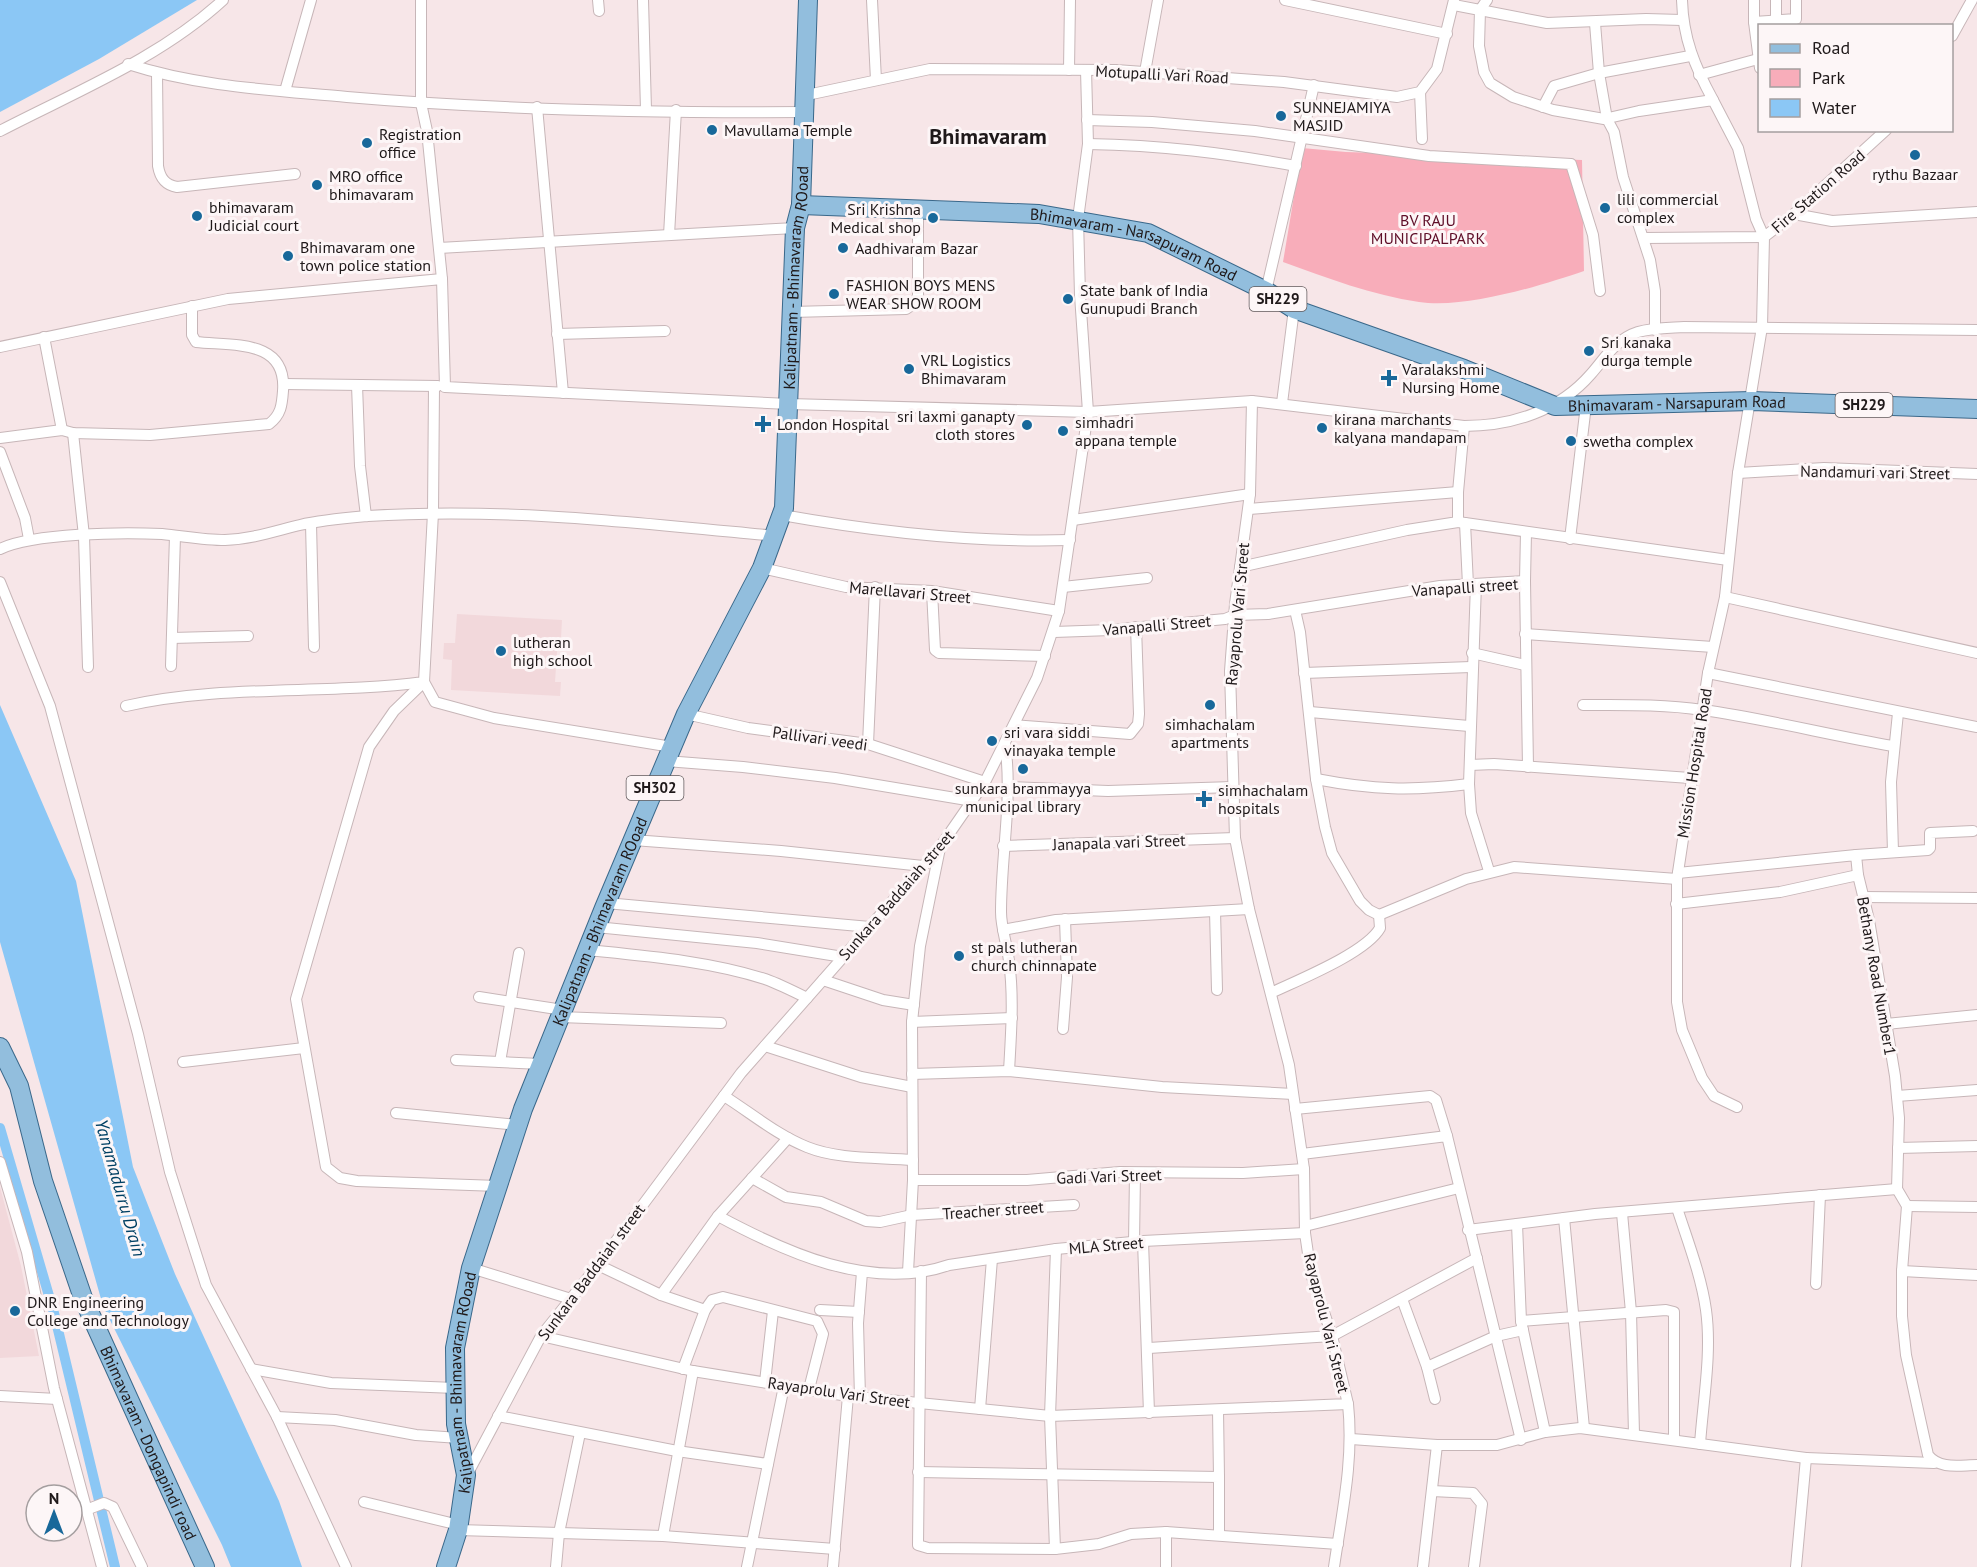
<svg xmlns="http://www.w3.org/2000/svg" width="1977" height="1567" viewBox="0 0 1977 1567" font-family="'PT Sans',sans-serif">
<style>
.built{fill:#f2d8db}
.green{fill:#f8adba}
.water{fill:#8bc7f5}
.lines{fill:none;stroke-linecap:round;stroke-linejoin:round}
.canal{stroke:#8bc7f5;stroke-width:10}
.street-casing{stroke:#c7b6b8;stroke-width:12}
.primary-casing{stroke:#3a688a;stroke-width:20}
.street{stroke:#fff;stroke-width:10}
.primary{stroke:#92bedd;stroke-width:18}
.poi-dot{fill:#18689a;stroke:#fdf6f7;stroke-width:2}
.labels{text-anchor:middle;stroke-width:6;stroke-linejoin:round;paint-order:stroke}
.shield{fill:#fdf6f7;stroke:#625b5c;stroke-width:1.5}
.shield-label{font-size:15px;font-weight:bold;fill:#1f191a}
.street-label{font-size:16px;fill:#1f191a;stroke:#fdf6f7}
.poi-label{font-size:16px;fill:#1f191a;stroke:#fdf6f7;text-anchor:start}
.park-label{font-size:16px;fill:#5f0e28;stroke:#fdf6f7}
.water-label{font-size:18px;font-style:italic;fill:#004064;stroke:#fdf6f7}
.district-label{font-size:22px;font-weight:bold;fill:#1f191a;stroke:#fdf6f7}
</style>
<rect width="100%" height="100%" fill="#f7e6e8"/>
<g class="built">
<polygon points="457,614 562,620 561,638 558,638 555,682 561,682 560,696 451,690 452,660 443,659 444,643 455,643"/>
<polygon points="0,1187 21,1266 39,1356 0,1358"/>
</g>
<path class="green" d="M1302 148 1346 152 1582 160 1584 271C1540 286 1465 309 1419 302 1372 295 1327 278 1283 262Z"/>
<g class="water">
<polygon points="0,0 197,0 99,59 0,112"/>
<polygon points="0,705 76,881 133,1167 175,1274 279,1501 302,1567 231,1567 222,1545 103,1306 0,942"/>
</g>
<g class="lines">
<polyline class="canal" points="0,1128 54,1313 115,1567"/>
<g class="street-casing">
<g id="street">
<polyline points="421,0 421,103 427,131 442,279"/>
<polyline points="598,0 599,11"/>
<polyline points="643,0 646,110"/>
<polyline points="872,0 876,80"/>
<polyline points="1285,0 1447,34"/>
<polyline points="1487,0 1480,10 1547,23 1646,19 1682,20"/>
<path d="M1682 0C1683 38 1695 67 1713 100"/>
<polyline points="1754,0 1754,22 1760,68"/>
<polyline points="1776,0 1776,21"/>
<polyline points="1454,5 1480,10 1479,46 1484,72 1490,83 1513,97 1553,110 1604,119 1639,111 1713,100 1738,148 1756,219 1764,237 1644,238"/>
<polyline points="1754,22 1796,19 1796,0"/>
<polyline points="1595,23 1599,73 1607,119 1614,132 1623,177 1650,260 1655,291 1655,330"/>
<polyline points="1952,36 1972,0"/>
<path d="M128 64C199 87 273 90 347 97 499 110 653 113 806 112"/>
<polyline points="1069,70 1070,0"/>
<polyline points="1145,72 1158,0"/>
<path d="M157 73 158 166C160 178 165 185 177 187L295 174"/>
<polyline points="1699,75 1758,59"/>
<polyline points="285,91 311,0"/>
<polyline points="1420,92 1422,139"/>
<polyline points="807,95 930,69 1116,70 1284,82 1397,97 1420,92 1437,69 1454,0"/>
<polyline points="537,107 563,393"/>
<polyline points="1543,107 1554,86 1599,73 1690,56"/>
<polyline points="1087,120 1152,122 1255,131 1429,156 1571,164 1593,235 1600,291"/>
<path d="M0 131C75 92 160 58 223 0"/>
<path d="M1088 144C1161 145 1224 153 1296 166"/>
<polyline points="1794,214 1832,221 1977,212"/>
<polyline points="669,235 676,110"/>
<polyline points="439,248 795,228"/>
<polyline points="1266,291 1314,85"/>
<polyline points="792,312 906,309 915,303 918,296 918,210"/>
<polyline points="557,334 665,331"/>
<polyline points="44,337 62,430"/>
<path d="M0 347 228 299 442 279 445 387 789 404 1088 412 1252 401 1464 426C1512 426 1559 411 1591 374 1605 358 1616 339 1638 332 1652 328 1669 328 1684 327L1977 330"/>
<polyline points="284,384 438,386"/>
<polyline points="357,385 360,466 366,516"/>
<polyline points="1282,403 1294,309"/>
<polyline points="73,433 84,536 88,667"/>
<path d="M0 438 62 430 73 433 150 435 269 424C281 415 282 405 283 391 287 339 233 346 196 342L192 335V306"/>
<polyline points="0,452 25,518 29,539"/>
<polyline points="1738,473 1824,468 1977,474"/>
<polyline points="1249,509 1458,492"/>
<path d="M782 515C877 532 973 543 1070 540"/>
<polyline points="1073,520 1250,494"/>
<polyline points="1458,522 1728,560"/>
<polyline points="1465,523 1468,585"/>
<polyline points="311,524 314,647"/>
<polyline points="1570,539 1586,405"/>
<path d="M0 549C33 533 123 532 162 534 183 536 204 540 225 540 252 539 275 531 300 525 322 520 346 518 368 516 504 507 640 523 776 536"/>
<polyline points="1240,567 1407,530 1458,522 1458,492 1464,426"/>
<polyline points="762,568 846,587 932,591 1059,611"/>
<polyline points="1525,581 1526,532"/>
<polyline points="0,582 50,706 138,1034 170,1172 206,1285 277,1417 346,1567"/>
<polyline points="1476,584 1469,784 1471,813 1489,871"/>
<polyline points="1063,587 1147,578"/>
<polyline points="932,591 935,650 939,653 1045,656"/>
<polyline points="1725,597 1977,653"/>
<polyline points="1295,610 1300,632 1316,779 1325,827 1332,853 1360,901 1369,910 1379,915"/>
<polyline points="1054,632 1111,630 1225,619 1235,615 1268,614 1440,586 1525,581 1528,767"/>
<polyline points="1525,634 1713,647"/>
<polyline points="172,638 248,636"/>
<polyline points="1472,653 1525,665"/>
<polyline points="171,666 175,536"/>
<polyline points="1304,673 1471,667"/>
<polyline points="1708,673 1977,727"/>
<path d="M1583 705C1623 705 1663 704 1703 710 1767 719 1829 735 1893 746"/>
<path d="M126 706C223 684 326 695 424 682L433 513 434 386"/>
<polyline points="1310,712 1469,726"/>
<polyline points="686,714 748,728 868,744 985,782"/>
<polyline points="1014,725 1130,734 1138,724 1139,714 1136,627"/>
<path d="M1005 743C1013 799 1001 855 1001 912 1001 928 1007 944 1009 961 1014 997 1011 1035 1009 1071"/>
<polyline points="868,744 875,587"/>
<polyline points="666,761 743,767 835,778 973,801"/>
<polyline points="1470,765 1494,764 1690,778"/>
<path d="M1316 779C1373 790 1412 791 1469 784"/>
<polyline points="1010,787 1108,791 1233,787"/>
<polyline points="633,840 781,851 923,866"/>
<polyline points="1003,846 1235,838"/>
<polyline points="1893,852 1891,782 1898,713"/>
<polyline points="1856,855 1928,850 1930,848 1930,833 1973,831"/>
<polyline points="1678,873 1856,855 1858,875"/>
<polyline points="1863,897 1977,898"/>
<polyline points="606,903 870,927"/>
<polyline points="1676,904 1780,892 1858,875 1869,920 1895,1076 1899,1118 1897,1189"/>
<polyline points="1215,911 1217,990"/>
<polyline points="1379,915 1466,879 1514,867 1677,879"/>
<polyline points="596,927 757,943 843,957"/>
<polyline points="1003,930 1056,920 1249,909"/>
<path d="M587 950C646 956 708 961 765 979 779 984 793 991 807 998"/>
<polyline points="823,980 883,1000 914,1005"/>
<path d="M1271 993C1298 980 1366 953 1380 928L1379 915"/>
<polyline points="479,997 563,1010"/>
<polyline points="560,1017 721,1023"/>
<polyline points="912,1022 1012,1018"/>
<polyline points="1886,1024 1977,1015"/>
<polyline points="1063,1029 1067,977 1065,919"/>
<polyline points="765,1046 861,1077 912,1087"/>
<polyline points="456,1060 541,1064"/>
<polyline points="183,1062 304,1048"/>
<polyline points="500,1062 519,953"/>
<polyline points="912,1074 1009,1071 1162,1087 1293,1094"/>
<path d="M724 1096C751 1113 777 1135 807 1147 839 1160 879 1157 913 1160"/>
<polyline points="1897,1096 1977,1090"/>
<polyline points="1737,1107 1714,1096 1702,1078 1682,1030 1677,1002 1677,879 1708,673 1725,597 1738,473 1762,327 1764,237 1794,214 1886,130"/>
<polyline points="1295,1109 1430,1096 1436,1100 1447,1136"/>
<polyline points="396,1113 518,1125"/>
<polyline points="1898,1148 1977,1146"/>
<polyline points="1302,1154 1447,1136 1521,1440"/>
<polyline points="0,1162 27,1252 54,1388 102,1567"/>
<polyline points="752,1178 786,1197 821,1202 866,1221 880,1222 912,1215 1074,1205"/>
<polyline points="913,1180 1027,1180 1120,1172 1243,1173 1304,1169"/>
<polyline points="498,1186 357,1181 340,1178 326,1167 296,999 369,747 394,711 424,682 435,702 494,718 672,747"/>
<path d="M1897 1189 1907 1206 1902 1271V1316L1906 1355 1928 1455C1940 1470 1960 1465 1977 1465"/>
<polyline points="1907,1206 1977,1207"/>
<path d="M1677 1208C1688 1242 1701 1275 1706 1310 1712 1353 1703 1401 1700 1444"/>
<polyline points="1622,1213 1631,1312 1634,1434"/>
<path d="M718 1216C785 1252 871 1292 949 1265L1056 1249 1143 1241 1305 1233"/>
<polyline points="1564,1218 1584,1428"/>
<polyline points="1517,1224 1521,1321 1545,1432"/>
<polyline points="1305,1226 1459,1188"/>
<polyline points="1468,1230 1595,1214 1897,1189"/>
<polyline points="1143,1241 1149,1413"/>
<polyline points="1134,1243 1135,1173"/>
<polyline points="598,1265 661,1295 705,1310 712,1300 723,1297 817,1321 823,1334 809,1389"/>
<polyline points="471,1268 571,1299"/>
<polyline points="921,1271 918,1545 928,1548 1055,1549 1099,1544 1131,1534 1166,1532 1338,1544"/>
<polyline points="1902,1271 1977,1275"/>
<polyline points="908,1272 913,1180 912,1022 920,946 940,848"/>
<polyline points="1816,1284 1820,1195"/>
<polyline points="661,1295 718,1216 788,1138"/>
<polyline points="1402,1299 1427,1367 1435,1399"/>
<polyline points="820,1310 859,1312"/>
<polyline points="1521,1321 1666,1310 1674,1312 1674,1440"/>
<polyline points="541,1336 693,1371 848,1396 1050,1416 1348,1404 1332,1336 1311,1274 1305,1233 1304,1169 1289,1065 1249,909 1235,838 1230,671 1235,604 1250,494 1252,401"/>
<polyline points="1149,1348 1332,1336 1477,1258"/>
<polyline points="1427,1367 1496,1336 1523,1330"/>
<polyline points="251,1369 331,1383 455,1388"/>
<polyline points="683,1369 705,1310"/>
<polyline points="765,1382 773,1311"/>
<polyline points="0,1396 57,1399"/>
<polyline points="860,1397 858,1323 862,1272"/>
<polyline points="980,1409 992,1259"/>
<polyline points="1218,1410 1219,1477"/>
<polyline points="498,1416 677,1451 768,1464"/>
<polyline points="277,1417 335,1420 416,1435 459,1438"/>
<polyline points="1351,1439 1437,1445 1497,1445 1545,1432 1580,1428 1806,1458"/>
<polyline points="918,1472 1219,1477 1219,1534"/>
<polyline points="467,1475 541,1336 598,1265 741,1073 940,847 985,782 1037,678 1059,611 1088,412 1080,295 1078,219 1088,144 1086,70"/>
<polyline points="1432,1491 1473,1493 1482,1504 1474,1567"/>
<polyline points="364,1502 459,1525"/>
<polyline points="86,1510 104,1503 113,1507 142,1567"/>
<polyline points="458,1530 663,1536 835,1549"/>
<polyline points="1166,1532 1166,1567"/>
<polyline points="663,1536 693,1371"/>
<polyline points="1055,1549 1050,1416 1056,1249"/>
<polyline points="556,1567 559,1533 580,1433"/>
<polyline points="747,1567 784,1386"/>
<polyline points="833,1567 848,1396"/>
<path d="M1334 1567C1342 1512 1354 1460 1348 1404"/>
<polyline points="1423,1567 1437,1445"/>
<polyline points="1796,1567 1806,1458 1934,1463"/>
</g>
</g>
<g class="primary-casing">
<g id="primary">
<path id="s1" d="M801 205 1039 214 1148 233 1266 291 1294 309 1464 369 1555 406 1752 401 1977 409"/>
<path id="s2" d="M0 1047 19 1086 43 1181 83 1298 205 1567"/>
<path id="s3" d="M446 1567 458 1530 466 1475 456 1424 455 1348 471 1268 523 1109 604 908 686 714 762 568 784 508 795 228 801 205 808 0"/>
</g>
</g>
<use href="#street" class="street"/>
<use href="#primary" class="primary"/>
</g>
<g class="poi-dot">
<circle cx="1281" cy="116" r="6"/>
<circle cx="712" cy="130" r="6"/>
<circle cx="367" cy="143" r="6"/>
<circle cx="1915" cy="155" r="6"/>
<circle cx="317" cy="185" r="6"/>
<circle cx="1605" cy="208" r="6"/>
<circle cx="197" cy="216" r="6"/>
<circle cx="933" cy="218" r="6"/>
<circle cx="843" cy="248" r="6"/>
<circle cx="288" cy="256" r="6"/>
<circle cx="834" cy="294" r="6"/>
<circle cx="1068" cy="299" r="6"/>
<circle cx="1589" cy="351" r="6"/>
<circle cx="909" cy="369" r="6"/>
<path d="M1386 369h6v6h6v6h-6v6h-6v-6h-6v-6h6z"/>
<path d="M760 415h6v6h6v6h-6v6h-6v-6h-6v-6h6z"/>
<circle cx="1027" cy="425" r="6"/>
<circle cx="1322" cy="428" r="6"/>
<circle cx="1063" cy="431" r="6"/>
<circle cx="1571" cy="441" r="6"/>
<circle cx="501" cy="651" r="6"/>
<circle cx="1210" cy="705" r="6"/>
<circle cx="992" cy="741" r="6"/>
<circle cx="1023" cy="769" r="6"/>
<path d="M1201 790h6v6h6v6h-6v6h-6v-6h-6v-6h6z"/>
<circle cx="959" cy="956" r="6"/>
<circle cx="15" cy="1311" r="6"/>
</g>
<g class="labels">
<g class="shield">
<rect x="1249.5" y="287" width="57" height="24" rx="4.5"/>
<rect x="1835.5" y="393" width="57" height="24" rx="4.5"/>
<rect x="626.5" y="776" width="57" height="24" rx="4.5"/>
</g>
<g class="shield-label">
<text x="1278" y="304">SH229</text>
<text x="1864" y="410">SH229</text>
<text x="655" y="793">SH302</text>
</g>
<g class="street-label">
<text transform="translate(1162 74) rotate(3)" y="6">Motupalli Vari Road</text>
<text transform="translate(1818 191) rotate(-41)" y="6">Fire Station Road</text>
<text dy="6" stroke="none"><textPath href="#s1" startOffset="338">Bhimavaram - Narsapuram Road</textPath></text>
<text dy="6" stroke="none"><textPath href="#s3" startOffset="1358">Kalipatnam - Bhimavaram ROoad</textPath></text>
<text dy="6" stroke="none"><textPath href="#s1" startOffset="914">Bhimavaram - Narsapuram Road</textPath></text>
<text transform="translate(1875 472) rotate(1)" y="6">Nandamuri vari Street</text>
<text transform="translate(1465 587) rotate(-4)" y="6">Vanapalli street</text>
<text transform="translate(910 592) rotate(5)" y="6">Marellavari Street</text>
<text transform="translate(1237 614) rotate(-85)" y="6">Rayaprolu Vari Street</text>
<text transform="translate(1157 625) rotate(-5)" y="6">Vanapalli Street</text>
<text transform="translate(820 738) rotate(8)" y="6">Pallivari veedi</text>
<text transform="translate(1694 763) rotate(-81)" y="6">Mission Hospital Road</text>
<text transform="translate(1119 842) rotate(-2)" y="6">Janapala vari Street</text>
<text transform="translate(896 895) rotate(-49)" y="6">Sunkara Baddaiah street</text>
<text dy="6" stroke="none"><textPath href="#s3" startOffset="674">Kalipatnam - Bhimavaram ROoad</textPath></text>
<text transform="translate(1877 976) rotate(80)" y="6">Bethany Road Number1</text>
<text transform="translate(1109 1176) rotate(-2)" y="6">Gadi Vari Street</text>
<text transform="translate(993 1210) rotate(-4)" y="6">Treacher street</text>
<text transform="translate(1106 1245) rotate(-5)" y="6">MLA Street</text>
<text transform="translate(591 1272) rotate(-53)" y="6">Sunkara Baddaiah street</text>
<text transform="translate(1327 1323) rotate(76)" y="6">Rayaprolu Vari Street</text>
<text dy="6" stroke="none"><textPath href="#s3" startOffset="188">Kalipatnam - Bhimavaram ROoad</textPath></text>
<text transform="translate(839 1392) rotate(8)" y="6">Rayaprolu Vari Street</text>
<text dy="6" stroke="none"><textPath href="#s2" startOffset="424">Bhimavaram - Dongapindi road</textPath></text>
</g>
<g class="poi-label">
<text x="1293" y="113">SUNNEJAMIYA<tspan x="1293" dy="18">MASJID</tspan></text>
<text x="724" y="136">Mavullama Temple</text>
<text x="379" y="140">Registration<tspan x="379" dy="18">office</tspan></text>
<text x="1915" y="180" text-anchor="middle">rythu Bazaar</text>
<text x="329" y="182">MRO office<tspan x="329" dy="18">bhimavaram</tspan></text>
<text x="1617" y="205">lili commercial<tspan x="1617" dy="18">complex</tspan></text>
<text x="209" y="213">bhimavaram<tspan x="209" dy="18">Judicial court</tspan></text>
<text x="921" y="215" text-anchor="end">Sri Krishna<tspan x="921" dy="18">Medical shop</tspan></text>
<text x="300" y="253">Bhimavaram one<tspan x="300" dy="18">town police station</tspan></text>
<text x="855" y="254">Aadhivaram Bazar</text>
<text x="846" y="291">FASHION BOYS MENS<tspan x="846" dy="18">WEAR SHOW ROOM</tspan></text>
<text x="1080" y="296">State bank of India<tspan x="1080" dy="18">Gunupudi Branch</tspan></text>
<text x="1601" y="348">Sri kanaka<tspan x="1601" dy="18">durga temple</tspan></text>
<text x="921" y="366">VRL Logistics<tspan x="921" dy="18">Bhimavaram</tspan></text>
<text x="1402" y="375">Varalakshmi<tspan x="1402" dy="18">Nursing Home</tspan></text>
<text x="1015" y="422" text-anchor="end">sri laxmi ganapty<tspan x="1015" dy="18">cloth stores</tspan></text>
<text x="1334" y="425">kirana marchants<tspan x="1334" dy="18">kalyana mandapam</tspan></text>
<text x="1075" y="428">simhadri<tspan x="1075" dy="18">appana temple</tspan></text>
<text x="777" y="430">London Hospital</text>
<text x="1583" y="447">swetha complex</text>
<text x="513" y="648">lutheran<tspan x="513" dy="18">high school</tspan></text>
<text x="1210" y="730" text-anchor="middle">simhachalam<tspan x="1210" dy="18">apartments</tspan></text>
<text x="1004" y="738">sri vara siddi<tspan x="1004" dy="18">vinayaka temple</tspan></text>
<text x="1023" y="794" text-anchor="middle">sunkara brammayya<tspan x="1023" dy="18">municipal library</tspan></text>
<text x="1218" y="796">simhachalam<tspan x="1218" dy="18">hospitals</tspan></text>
<text x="971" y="953">st pals lutheran<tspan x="971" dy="18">church chinnapate</tspan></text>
<text x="27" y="1308">DNR Engineering<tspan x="27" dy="18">College and Technology</tspan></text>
</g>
<g class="park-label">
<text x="1428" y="226">BV RAJU<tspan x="1428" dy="18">MUNICIPALPARK</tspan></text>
</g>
<g class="water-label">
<text transform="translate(120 1188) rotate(74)" y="6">Yanamadurru Drain</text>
</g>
<g class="district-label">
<text x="988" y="144">Bhimavaram</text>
</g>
</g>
<rect x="1758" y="24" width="195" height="108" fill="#fdf6f7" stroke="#a49e9f" stroke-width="1.5"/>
<rect x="1770" y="44" width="30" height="9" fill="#92bedd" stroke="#a49e9f" stroke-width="1.5"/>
<text x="1812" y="54" font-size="18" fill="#1f191a">Road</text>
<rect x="1770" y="69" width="30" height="18" fill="#f8adba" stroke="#a49e9f" stroke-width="1.5"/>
<text x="1812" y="84" font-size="18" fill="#1f191a">Park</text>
<rect x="1770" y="99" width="30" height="18" fill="#8bc7f5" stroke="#a49e9f" stroke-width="1.5"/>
<text x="1812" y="114" font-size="18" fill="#1f191a">Water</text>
<g transform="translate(54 1513)"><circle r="28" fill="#fdf6f7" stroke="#a49e9f" stroke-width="1.5"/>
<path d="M0-4.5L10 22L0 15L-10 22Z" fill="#18689a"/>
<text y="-9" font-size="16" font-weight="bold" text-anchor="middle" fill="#1f191a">N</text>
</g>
</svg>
